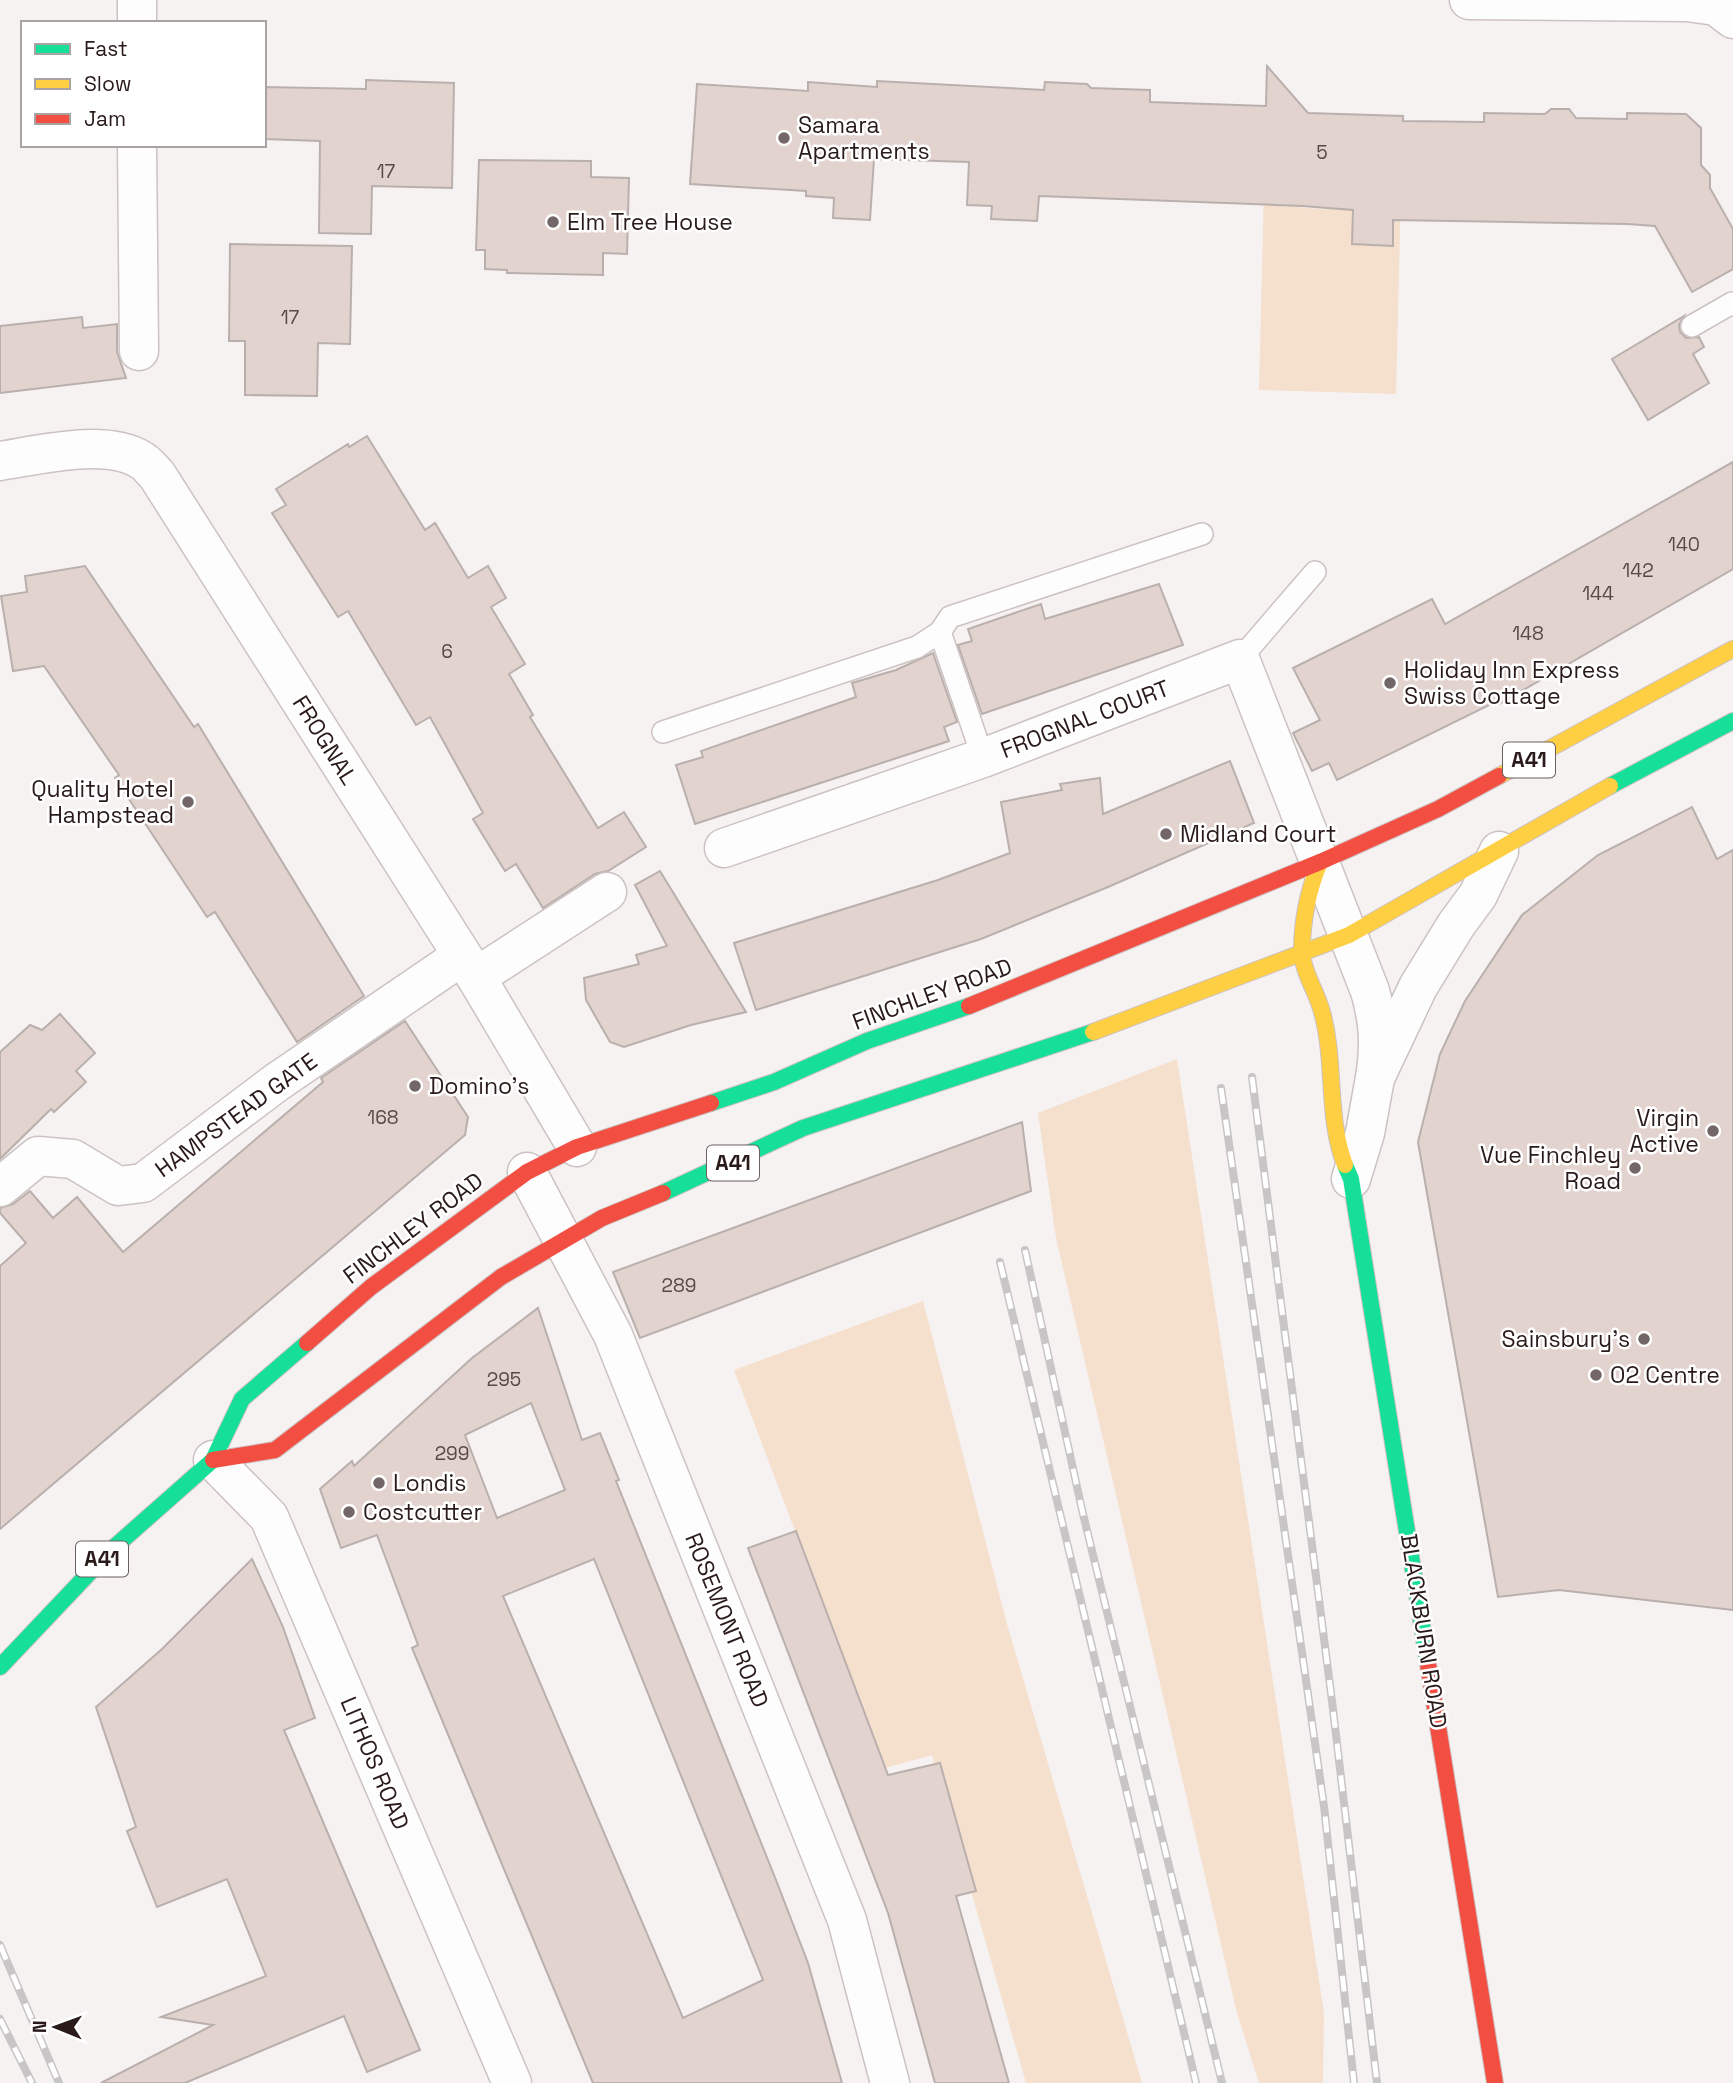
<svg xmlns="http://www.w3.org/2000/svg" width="1733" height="2083" viewBox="0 0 1733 2083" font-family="'Space Grotesk',sans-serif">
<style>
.green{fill:#f5dfcd}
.building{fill:#e2d3ce;stroke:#b9b0ad;stroke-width:2;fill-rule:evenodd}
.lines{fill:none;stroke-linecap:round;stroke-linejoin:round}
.lane-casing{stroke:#cdc2c2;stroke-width:24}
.street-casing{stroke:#cdc2c2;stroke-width:41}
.fast-casing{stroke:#cdc2c2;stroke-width:18}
.slow-casing{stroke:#cdc2c2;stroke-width:18}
.jam-casing{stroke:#cdc2c2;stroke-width:18}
.lane{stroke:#fefdfd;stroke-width:21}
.street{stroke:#fefdfd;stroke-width:38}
.fast{stroke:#16e098;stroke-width:16}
.slow{stroke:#ffcf43;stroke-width:16}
.jam{stroke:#f24e42;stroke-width:16}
.rail-casing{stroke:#c7c5c5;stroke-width:8}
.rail{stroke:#fff;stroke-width:5;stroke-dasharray:16;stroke-linecap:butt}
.poi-dot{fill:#726666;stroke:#fff;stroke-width:2.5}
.labels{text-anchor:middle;stroke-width:5;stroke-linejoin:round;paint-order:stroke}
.number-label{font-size:19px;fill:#584847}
.shield{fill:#fff;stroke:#6a5f5f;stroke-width:2}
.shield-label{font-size:21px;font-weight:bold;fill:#2a1a1a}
.poi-label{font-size:23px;fill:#2a1a1a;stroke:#fff;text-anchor:start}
.street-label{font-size:23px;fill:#2a1a1a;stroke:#fff}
</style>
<rect width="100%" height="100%" fill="#f7f2f2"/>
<g class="green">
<polygon points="1264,188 1302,189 1302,208 1330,209 1350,190 1401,191 1396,394 1259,390"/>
<polygon points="1177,1059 1324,2013 1323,2083 1259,2083 1237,2013 1056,1238 1038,1113"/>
<polygon points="923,1301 1007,1624 1142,2083 1026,2083 932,1755 885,1768 734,1370"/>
</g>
<g class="building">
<polygon points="1267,66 1308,113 1403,116 1403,121 1484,122 1484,113 1545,114 1551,109 1569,109 1576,118 1627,119 1627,113 1686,114 1701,128 1701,165 1710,175 1710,188 1733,229 1733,269 1692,292 1655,226 1627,224 1393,220 1393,246 1352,244 1353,210 1302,206 1039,196 1037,221 991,219 992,206 967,205 969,162 874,159 870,220 833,218 834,198 806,196 806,191 690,184 697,84 808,91 808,82 877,87 877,81 1044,90 1045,82 1087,84 1091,88 1150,90 1150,102 1266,106"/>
<polygon points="366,80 454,83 452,188 372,186 371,234 319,233 320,141 264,139 265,87 366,89"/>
<polygon points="479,160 591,161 591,177 629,178 627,254 603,253 603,275 507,273 507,270 485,269 485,250 476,250"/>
<polygon points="230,244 352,246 350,344 318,343 317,396 245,395 245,341 229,341"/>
<polygon points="1684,316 1679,325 1680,332 1686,338 1699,337 1704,347 1693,354 1709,383 1648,420 1612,359"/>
<polygon points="82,317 83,328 117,324 117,352 126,378 0,393 0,326"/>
<polygon points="367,436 425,530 435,523 468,578 488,566 506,598 491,607 525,664 509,674 533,715 530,717 598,828 624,812 646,847 608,871 595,874 543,908 516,864 505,871 473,819 483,813 430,717 416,725 348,611 338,617 272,513 286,505 276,489 348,444 349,447"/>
<polygon points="1733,462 1733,569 1499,704 1495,702 1337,780 1329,763 1312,771 1293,733 1320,720 1293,668 1432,599 1445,624"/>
<polygon points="85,566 194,727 198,724 364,996 297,1042 215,912 207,917 115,778 119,775 44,666 13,671 1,596 27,592 25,576"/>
<polygon points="1159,584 1183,645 982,714 958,645 972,641 968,629 1041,604 1045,619"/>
<polygon points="933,653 957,722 944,727 949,741 695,824 676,765 703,757 701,751 856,697 852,683 896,670"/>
<polygon points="1230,761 1254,823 1108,887 981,939 756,1010 734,943 938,880 1010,853 1001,802 1062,790 1060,784 1100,778 1103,814"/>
<polygon points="1692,807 1717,859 1733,850 1733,1610 1559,1590 1498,1597 1418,1142 1440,1054 1465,1001 1522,915 1598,855"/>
<polygon points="660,871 746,1012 691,1025 624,1047 610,1042 586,1000 584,978 639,964 636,955 667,946 635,885"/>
<polygon points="60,1014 95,1053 76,1071 86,1082 54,1112 51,1109 0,1159 0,1052 30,1025 42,1030"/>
<polygon points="405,1021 468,1117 465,1135 0,1529 0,1266 26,1243 0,1213 0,1208 13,1204 30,1191 53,1218 77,1197 123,1252 323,1082 321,1078"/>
<polygon points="1022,1122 1031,1191 640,1338 613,1272"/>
<path d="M538 1308 582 1440 600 1433 619 1480 616 1481 776 1880 808 1963 842 2083H593L412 1648 418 1645 377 1535 341 1548 320 1489 352 1461 354 1466 472 1358ZM531 1403 565 1490 497 1518 465 1435ZM594 1559 763 1980 683 2018 503 1596Z"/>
<polygon points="796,1531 888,1775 940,1763 976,1891 956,1896 1009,2083 935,2083 888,1913 748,1548"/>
<polygon points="252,1559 283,1627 315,1718 284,1730 420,2050 367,2072 344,2016 185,2083 101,2083 213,2025 161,2017 266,1976 227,1879 157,1907 127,1831 136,1827 96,1707 162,1649"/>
</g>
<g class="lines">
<g class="lane-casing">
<g id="lane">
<polyline points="1692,326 1732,303 1733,305"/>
<polyline points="1240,659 1315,572"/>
<polyline points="663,732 917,647 940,632"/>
<polyline points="983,758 940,632 950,617 1202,534"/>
</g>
</g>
<g class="street-casing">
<g id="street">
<polyline points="137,0 137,23"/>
<polyline points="1469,0 1687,2 1716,6 1733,19"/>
<polyline points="137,145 139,351"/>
<path d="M0 461C39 455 106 438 141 460 147 463 152 470 157 475L476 977 577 1147"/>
<path d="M724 848 983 758 1240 659 1370 991C1379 1022 1380 1046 1375 1078"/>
<polyline points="476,977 607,892"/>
<polyline points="527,1172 613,1335 847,1920 890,2083"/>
<polyline points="1351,1179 1365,1133 1375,1078 1418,987 1456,925 1478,895 1499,851"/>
<polyline points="0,1187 38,1156 73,1159 118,1186 143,1183 277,1082 462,956"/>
<polyline points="213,1460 269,1517 512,2083"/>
</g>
</g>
<g class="fast-casing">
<g id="fast">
<polyline points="1610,786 1733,721"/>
<polyline points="711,1103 774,1082 867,1041 969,1006"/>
<polyline points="1345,1165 1351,1179 1428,1664"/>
<polyline points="663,1193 803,1128 1093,1032"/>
<polyline points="0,1667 110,1551 213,1460 242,1399 307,1343"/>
</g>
</g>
<g class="slow-casing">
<g id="slow">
<polyline points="1499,776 1733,649"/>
<path d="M1320 862C1308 891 1302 919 1302 951 1302 971 1317 992 1322 1012 1336 1062 1326 1115 1345 1165"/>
<polyline points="1093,1032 1349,935 1610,786"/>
</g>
</g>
<g class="jam-casing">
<g id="jam">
<polyline points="969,1006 1320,862 1438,809 1499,776"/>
<polyline points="307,1343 371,1287 527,1172 577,1147 711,1103"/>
<polyline points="213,1460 275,1450 501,1277 602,1218 663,1193"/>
<polyline points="1428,1664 1495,2083"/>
</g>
</g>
<use href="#lane" class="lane"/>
<use href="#street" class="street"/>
<use href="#fast" class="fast"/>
<use href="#slow" class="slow"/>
<use href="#jam" class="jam"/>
<g class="rail-casing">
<g id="rail">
<polyline points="1252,1077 1332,1701 1377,2083"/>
<polyline points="1221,1088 1324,1806 1354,2083"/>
<polyline points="1025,1250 1083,1514 1222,2083"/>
<polyline points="1000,1262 1196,2083"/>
<polyline points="0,1945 59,2083"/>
<polyline points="0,2019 32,2083"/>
</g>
</g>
<use href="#rail" class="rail"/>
</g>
<g class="poi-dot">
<circle cx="784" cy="138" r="7"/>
<circle cx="553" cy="222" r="7"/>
<circle cx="1390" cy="683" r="7"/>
<circle cx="188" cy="802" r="7"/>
<circle cx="1166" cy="834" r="7"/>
<circle cx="415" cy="1086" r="7"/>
<circle cx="1713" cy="1131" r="7"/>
<circle cx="1635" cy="1168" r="7"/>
<circle cx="1644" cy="1339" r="7"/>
<circle cx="1596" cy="1375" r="7"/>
<circle cx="379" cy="1483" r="7"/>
<circle cx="349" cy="1512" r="7"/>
</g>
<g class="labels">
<g class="number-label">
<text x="1322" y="159">5</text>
<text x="386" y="178">17</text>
<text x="290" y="324">17</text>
<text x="1684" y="551">140</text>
<text x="1638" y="577">142</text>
<text x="1598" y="600">144</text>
<text x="1528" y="640">148</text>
<text x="447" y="658">6</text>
<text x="383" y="1124">168</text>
<text x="679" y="1292">289</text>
<text x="504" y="1386">295</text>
<text x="452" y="1460">299</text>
</g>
<g class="shield">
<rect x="1503" y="742.5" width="52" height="35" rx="5"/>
<rect x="707" y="1145.5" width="52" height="35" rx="5"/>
<rect x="76" y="1541.5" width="52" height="35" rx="5"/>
</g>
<g class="shield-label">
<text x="1529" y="767">A41</text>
<text x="733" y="1170">A41</text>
<text x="102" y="1566">A41</text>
</g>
<g class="poi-label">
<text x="798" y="133">Samara<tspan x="798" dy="26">Apartments</tspan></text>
<text x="567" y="230">Elm Tree House</text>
<text x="1404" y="678">Holiday Inn Express<tspan x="1404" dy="26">Swiss Cottage</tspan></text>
<text x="174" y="797" text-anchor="end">Quality Hotel<tspan x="174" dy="26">Hampstead</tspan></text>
<text x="1180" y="842">Midland Court</text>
<text x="429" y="1094">Domino's</text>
<text x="1699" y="1126" text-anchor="end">Virgin<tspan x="1699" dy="26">Active</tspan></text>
<text x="1621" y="1163" text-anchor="end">Vue Finchley<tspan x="1621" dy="26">Road</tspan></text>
<text x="1630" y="1347" text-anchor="end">Sainsbury's</text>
<text x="1610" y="1383">O2 Centre</text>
<text x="393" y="1491">Londis</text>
<text x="363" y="1520">Costcutter</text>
</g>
<g class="street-label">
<text transform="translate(1085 719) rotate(-21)" y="8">FROGNAL COURT</text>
<text transform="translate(325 740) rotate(58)" y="8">FROGNAL</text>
<text transform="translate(932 994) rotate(-20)" y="8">FINCHLEY ROAD</text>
<text transform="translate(236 1115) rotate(-36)" y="8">HAMPSTEAD GATE</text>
<text transform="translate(413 1228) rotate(-37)" y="8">FINCHLEY ROAD</text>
<text transform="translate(727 1620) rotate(68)" y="8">ROSEMONT ROAD</text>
<text transform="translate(1424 1631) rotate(81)" y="8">BLACKBURN ROAD</text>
<text transform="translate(375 1763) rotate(67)" y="8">LITHOS ROAD</text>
</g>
</g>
<rect x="21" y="21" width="245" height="126" fill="#ffffff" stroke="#aaa3a3" stroke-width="2"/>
<rect x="35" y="44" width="35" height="10" fill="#16e098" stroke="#aaa3a3" stroke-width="2"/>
<text x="84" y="56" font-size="21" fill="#2a1a1a">Fast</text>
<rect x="35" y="79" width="35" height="10" fill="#ffcf43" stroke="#aaa3a3" stroke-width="2"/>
<text x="84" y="91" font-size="21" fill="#2a1a1a">Slow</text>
<rect x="35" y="114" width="35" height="10" fill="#f24e42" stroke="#aaa3a3" stroke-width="2"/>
<text x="84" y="126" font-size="21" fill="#2a1a1a">Jam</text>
<g transform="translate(56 2027) rotate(271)" stroke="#ffffff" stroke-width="5" paint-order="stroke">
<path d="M0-5L12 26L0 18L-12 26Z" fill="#2a1a1a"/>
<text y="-10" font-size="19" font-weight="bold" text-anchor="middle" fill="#2a1a1a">N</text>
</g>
</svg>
